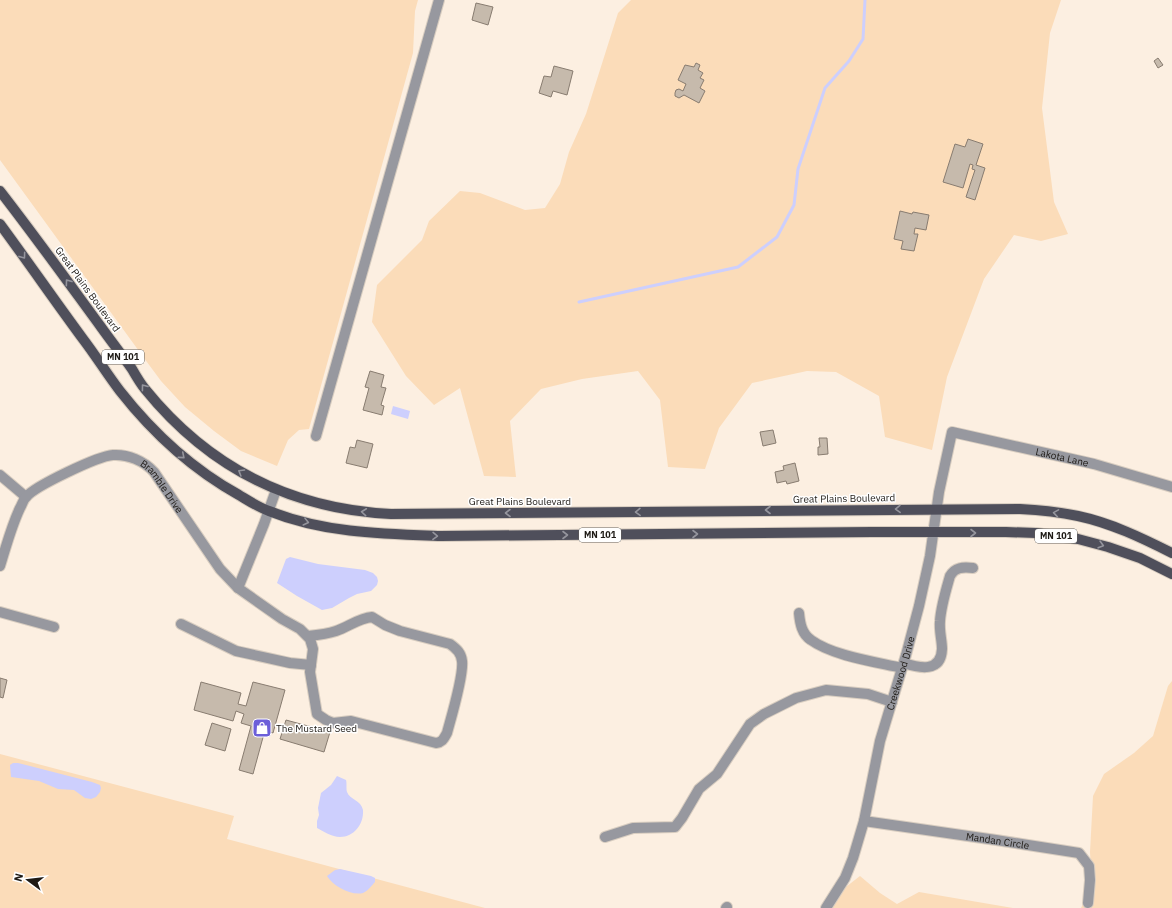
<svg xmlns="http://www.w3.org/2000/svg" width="1172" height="908" viewBox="0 0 1172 908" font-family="'IBM Plex Sans',sans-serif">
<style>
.green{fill:#fbdcb9}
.water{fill:#cdcffd}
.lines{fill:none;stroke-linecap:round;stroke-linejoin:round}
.stream{stroke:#cdcffd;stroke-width:3}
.building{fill:#c6baac;stroke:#887c70}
.minor-casing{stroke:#d8cdc0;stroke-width:12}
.major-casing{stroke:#d8cdc0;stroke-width:12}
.minor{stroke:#97989f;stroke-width:10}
.major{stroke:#4f4f5b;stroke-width:10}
.oneway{stroke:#95959d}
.labels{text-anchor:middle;stroke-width:3;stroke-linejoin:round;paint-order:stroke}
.shield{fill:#fff;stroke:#625f5b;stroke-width:1}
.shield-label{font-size:9px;font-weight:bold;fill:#1e1a15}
.street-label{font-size:10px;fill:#1e1a15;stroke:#fff}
.poi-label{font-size:10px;fill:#1e1a15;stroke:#fff;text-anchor:start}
</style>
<rect width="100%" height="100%" fill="#fcefe1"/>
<g class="green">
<polygon points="0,0 418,0 415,11 413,53 309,429 299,430 288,440 277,466 241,451 214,431 185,407 161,381 144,358 0,160"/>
<polygon points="631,0 1061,0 1050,33 1042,108 1054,202 1068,234 1041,241 1014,235 984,279 947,377 932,450 885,437 879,396 836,372 807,371 752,383 719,428 705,469 668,467 660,400 638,371 582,379 541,389 510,421 516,477 484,476 460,388 434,405 406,376 372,322 377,285 422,240 429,221 460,191 480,193 525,210 545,208 560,184 569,152 586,114 618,13"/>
<polygon points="1172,681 1172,908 1081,908 1092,887 1090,852 1093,796 1104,774 1134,753 1153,736 1168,686"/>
<polygon points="0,754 234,816 227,839 485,908 0,908"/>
<polygon points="860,876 880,893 897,904 919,892 1013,908 830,908 833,897"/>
</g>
<g class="water">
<polygon points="393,406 410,411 408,419 391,414"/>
<polygon points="290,557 318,564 365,570 373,573 377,577 378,581 377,585 371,591 357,594 349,598 332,608 322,610 297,596 277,583 286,559"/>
<polygon points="13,763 18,763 30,766 92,782 100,785 101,788 100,792 96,797 91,799 85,798 74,790 58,789 39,781 11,777 10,765"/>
<path d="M337 776 346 780C347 783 346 789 347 792 350 800 361 800 363 810 364 824 354 837 340 837 332 837 323 831 317 828V821L319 815 318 808 321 793 331 785Z"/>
<path d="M340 869 371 876 375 878V882C371 886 368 891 363 893 351 896 333 886 327 876L335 870Z"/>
</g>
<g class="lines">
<polyline class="stream" points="579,302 738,267 777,237 794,205 798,169 825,88 849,61 863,39 865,0"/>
</g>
<g class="building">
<polygon points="476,3 493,7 488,25 472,20"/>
<polygon points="1158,58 1163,65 1158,68 1154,61"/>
<polygon points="696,63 700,65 698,70 703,73 700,78 704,80 700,88 705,91 699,103 684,95 679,98 675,96 675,93 676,90 679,89 683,91 686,84 678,80 685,65 694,67"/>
<polygon points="554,66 573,71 567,95 553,91 551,97 539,93 544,76 551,77"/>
<polygon points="968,139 983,144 976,165 985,168 975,200 966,197 975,170 972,169 973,165 970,164 963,188 943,182 955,144 965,147"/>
<polygon points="900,211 912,214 913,212 929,215 926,230 915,228 914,234 918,234 914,251 901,249 903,241 894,239"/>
<polygon points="370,371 384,375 381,387 386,388 381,405 384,406 382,415 363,410 369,388 365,387"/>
<polygon points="773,430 776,443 763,446 760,432"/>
<polygon points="819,438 827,438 828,454 818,455 818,447 820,447"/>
<polygon points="357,440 373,444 367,468 346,463 350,447 355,448"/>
<polygon points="795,463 799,481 787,484 786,481 777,483 775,472 784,470 783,466"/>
<polygon points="0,678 7,680 3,698 0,697"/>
<polygon points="201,682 241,693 238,704 246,706 253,682 285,690 273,733 265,730 253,774 239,770 251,726 241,723 244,714 236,711 233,721 194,710"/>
<polygon points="286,720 330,732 324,752 280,739"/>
<polygon points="212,723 231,729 225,751 205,745"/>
</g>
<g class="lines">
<g class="minor-casing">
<g id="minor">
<polyline points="316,436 439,0"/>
<polyline points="0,475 26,497"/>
<path id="s1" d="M0 566C6 547 11 527 20 508 22 505 23 500 26 497 35 486 98 456 113 455 128 454 144 461 154 472L220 569 238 588 282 619 300 629 310 639 313 649 310 672 317 714 326 720 333 723 351 721 436 743C443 742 444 738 447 733 451 718 464 675 462 661 461 653 457 649 450 644L400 631 385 625 372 617C359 618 348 627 336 631 327 634 318 635 308 636"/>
<polyline points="238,588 264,524 276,490"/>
<polyline points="0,612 54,627"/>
<path d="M799 613C800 624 802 634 811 640 833 656 876 662 902 668"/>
<polyline points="181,624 236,651 290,663 311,665"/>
<path d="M904 663C919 668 941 673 942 649 942 640 939 631 940 621 941 606 946 590 950 576 955 567 963 567 973 568"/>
<path id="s2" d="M864 821 996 840 1079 853 1089 866 1090 880 1088 903"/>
<polyline points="605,837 633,828 675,827 682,818 699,789 717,774 750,724 764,714 796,698 826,690 868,694 892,702"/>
<polyline points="726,908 727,907"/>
<path id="s3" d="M826 908 845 878 853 858 864 821 880 741 906 655 919 606 930 556 939 492 952 432 1094 464 1172 487"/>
</g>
</g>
<g class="major-casing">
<g id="major">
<path d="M0 191C35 236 68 282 101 327 111 341 122 355 132 369 136 376 140 383 145 389 209 468 290 509 391 514L1020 509C1039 510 1059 512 1078 516 1111 523 1142 538 1172 553"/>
<path d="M0 224C28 262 55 301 83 339 96 356 107 374 120 391 153 433 192 469 239 495 249 501 258 507 269 511 324 533 382 534 441 536L872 532H1006L1036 533 1078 539 1108 547 1140 558 1172 574"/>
</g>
</g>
<use href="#minor" class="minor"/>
<use href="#major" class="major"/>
</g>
<defs><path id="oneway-chevron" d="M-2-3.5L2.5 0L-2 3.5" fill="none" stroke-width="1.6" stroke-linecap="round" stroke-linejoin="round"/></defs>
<g class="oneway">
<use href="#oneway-chevron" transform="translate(23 256) rotate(54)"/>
<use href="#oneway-chevron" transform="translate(68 282) rotate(-126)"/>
<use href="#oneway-chevron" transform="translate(144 387) rotate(-127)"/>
<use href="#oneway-chevron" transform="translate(182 456) rotate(40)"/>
<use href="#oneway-chevron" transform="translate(241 472) rotate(-149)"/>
<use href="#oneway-chevron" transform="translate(898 509) rotate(179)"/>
<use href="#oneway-chevron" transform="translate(768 510) rotate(180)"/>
<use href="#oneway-chevron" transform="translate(364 512) rotate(-174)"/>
<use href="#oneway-chevron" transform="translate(638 512) rotate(179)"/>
<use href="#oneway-chevron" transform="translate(508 513) rotate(180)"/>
<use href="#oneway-chevron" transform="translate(1056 513) rotate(-171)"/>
<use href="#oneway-chevron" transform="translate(306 522) rotate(14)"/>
<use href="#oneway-chevron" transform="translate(973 533)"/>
<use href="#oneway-chevron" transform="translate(695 534)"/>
<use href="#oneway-chevron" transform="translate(565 535)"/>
<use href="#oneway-chevron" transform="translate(435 536) rotate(1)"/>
<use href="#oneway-chevron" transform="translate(1101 545) rotate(16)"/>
</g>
<defs>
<g id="shop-square" transform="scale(1)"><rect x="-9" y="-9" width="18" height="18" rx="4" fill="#6c5fd9" stroke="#fff"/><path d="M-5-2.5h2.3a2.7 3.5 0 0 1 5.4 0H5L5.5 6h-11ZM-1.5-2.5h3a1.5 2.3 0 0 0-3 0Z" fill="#fff"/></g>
</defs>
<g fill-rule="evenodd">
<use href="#shop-square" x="262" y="728"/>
</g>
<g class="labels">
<g class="shield">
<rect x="102" y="350" width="42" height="14" rx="3"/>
<rect x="579" y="528" width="42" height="14" rx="3"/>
<rect x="1035" y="529" width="42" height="14" rx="3"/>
</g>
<g class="shield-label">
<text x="123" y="360">MN 101</text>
<text x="600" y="538">MN 101</text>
<text x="1056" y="539">MN 101</text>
</g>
<g class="street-label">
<text transform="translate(88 289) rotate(54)" y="4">Great Plains Boulevard</text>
<text dy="4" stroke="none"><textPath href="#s3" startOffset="608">Lakota Lane</textPath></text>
<text dy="4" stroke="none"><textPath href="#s1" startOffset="233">Bramble Drive</textPath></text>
<text transform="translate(844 498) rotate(-1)" y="4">Great Plains Boulevard</text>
<text x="520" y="505">Great Plains Boulevard</text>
<text dy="4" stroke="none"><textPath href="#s3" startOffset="248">Creekwood Drive</textPath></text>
<text dy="4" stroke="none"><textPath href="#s2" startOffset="135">Mandan Circle</textPath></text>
</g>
<g class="poi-label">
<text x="276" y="732">The Mustard Seed</text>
</g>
</g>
<g transform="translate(28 880) rotate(285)" stroke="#ffffff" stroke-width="3" paint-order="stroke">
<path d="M0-3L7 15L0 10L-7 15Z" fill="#1e1a15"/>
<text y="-6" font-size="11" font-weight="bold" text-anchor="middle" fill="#1e1a15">N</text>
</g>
</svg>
